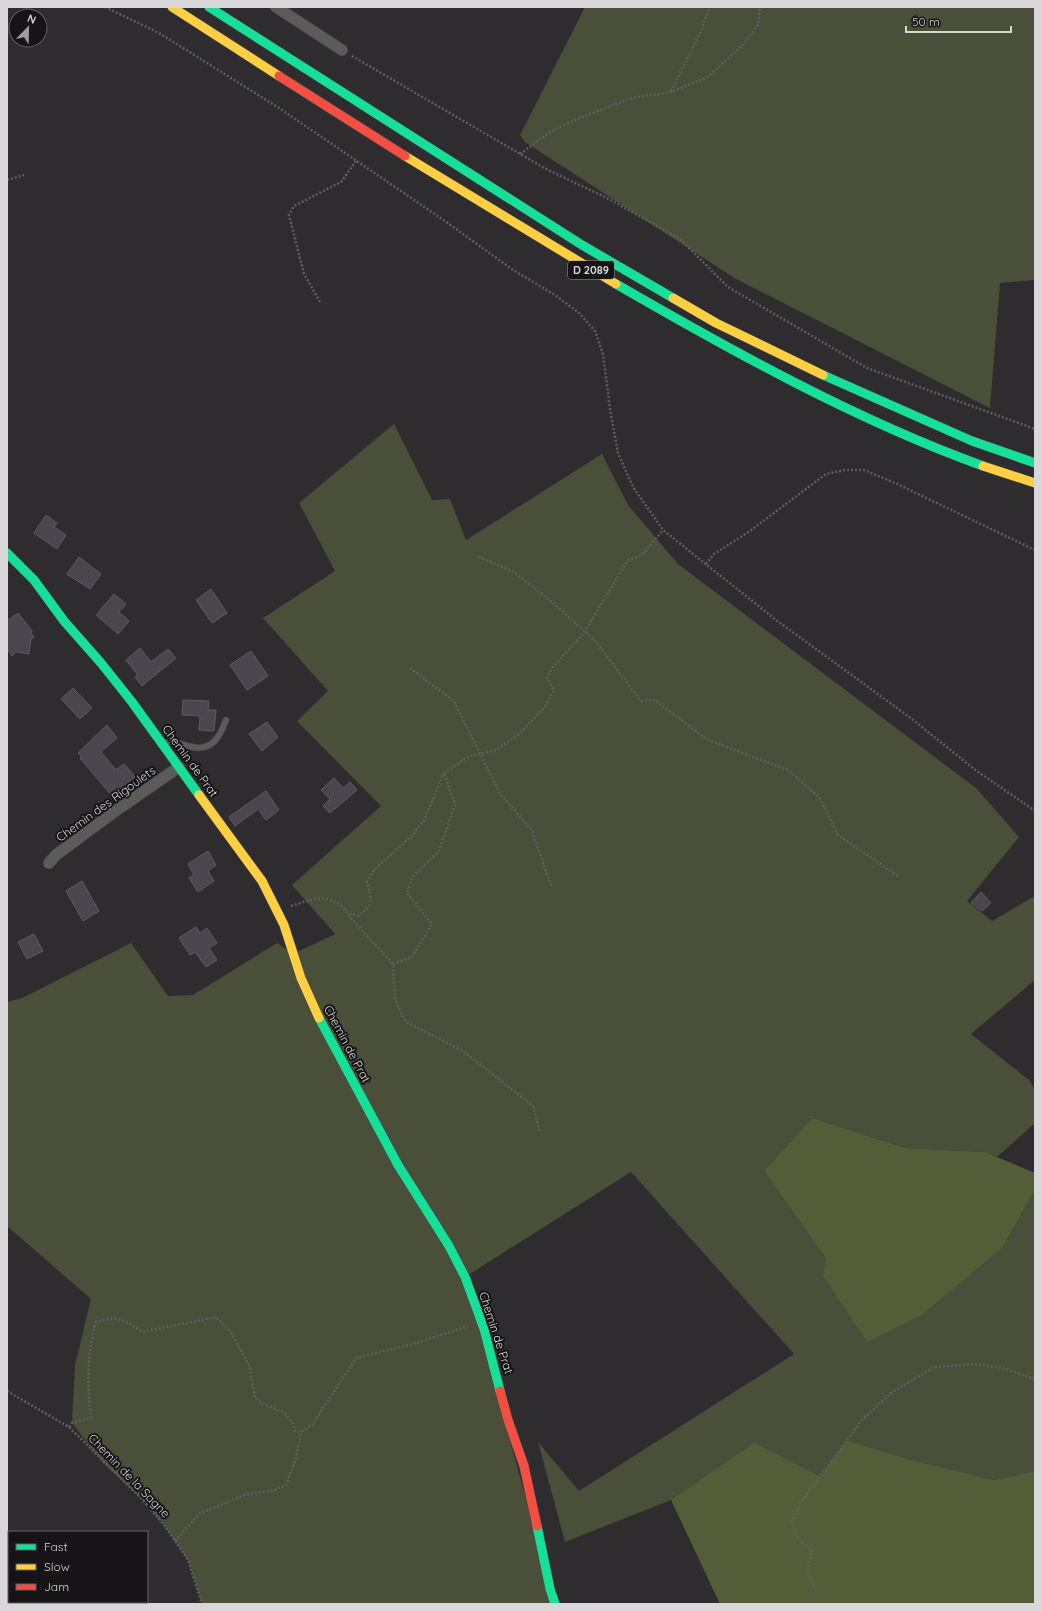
<svg xmlns="http://www.w3.org/2000/svg" width="1042" height="1611" viewBox="0 0 1042 1611" font-family="Quicksand,sans-serif">
<style>
.green{fill:#494f38}
.forest{fill:#535d37}
.building{fill:#4b464e;stroke:#5d5b5e}
.lines{fill:none;stroke-linecap:round;stroke-linejoin:round}
.lane-casing{stroke:#49484a;stroke-width:7}
.street-casing{stroke:#49484a;stroke-width:12}
.fast-casing{stroke:#49484a;stroke-width:10}
.slow-casing{stroke:#49484a;stroke-width:10}
.jam-casing{stroke:#49484a;stroke-width:10}
.path{stroke:#605f5f;stroke-width:2.5;stroke-dasharray:2 2;stroke-linecap:butt}
.lane{stroke:#5b5b5a;stroke-width:5.5}
.street{stroke:#5b5b5a;stroke-width:11}
.fast{stroke:#16e098;stroke-width:9}
.slow{stroke:#ffcf43;stroke-width:9}
.jam{stroke:#f24e42;stroke-width:9}
.labels{text-anchor:middle;stroke-width:4;stroke-linejoin:round;paint-order:stroke}
.shield{fill:#161417;stroke:#9e9ca0;stroke-width:1}
.shield-label{font-size:11px;font-weight:bold;fill:#d9d7da}
.street-label{font-size:12px;fill:#d9d7da;stroke:#161417}
</style>
<rect width="100%" height="100%" fill="#2e2c2f"/>
<g class="green">
<polygon points="585,7 1035,7 1035,280 1000,283 990,408 736,279 525,142 520,135"/>
<polygon points="394,424 432,500 450,499 466,540 602,454 628,505 678,564 976,788 1019,837 967,901 992,921 1035,896 1035,980 971,1034 1029,1080 1035,1090 1035,1123 997,1157 985,1152 906,1148 812,1118 764,1171 826,1259 1003,1247 1035,1190 1035,1471 995,1480 908,1459 847,1440 820,1476 754,1442 671,1500 565,1542 538,1442 579,1491 794,1354 631,1172 465,1277 555,1604 202,1604 188,1560 164,1525 142,1499 103,1463 72,1423 75,1365 91,1299 7,1226 7,1002 22,998 131,943 168,996 193,995 277,943 293,954 335,934 292,885 381,806 297,721 328,691 263,618 335,571 299,503"/>
</g>
<g class="forest">
<polygon points="812,1118 906,1148 985,1152 1035,1173 1035,1190 1003,1247 923,1314 867,1342 823,1276 826,1259 764,1171"/>
<polygon points="847,1440 908,1459 995,1480 1035,1471 1035,1604 720,1604 671,1500 754,1442 820,1476"/>
</g>
<g class="building">
<polygon points="46,515 57,523 54,527 66,535 57,549 34,533"/>
<polygon points="79,557 101,574 90,589 67,574"/>
<polygon points="211,589 227,613 212,623 196,600"/>
<polygon points="114,594 126,604 119,612 129,621 118,634 96,615"/>
<polygon points="18,613 32,631 31,633 34,637 31,639 29,654 16,652 12,656 7,649 7,621"/>
<polygon points="140,648 151,662 168,649 176,658 142,686 135,677 138,675 126,660"/>
<polygon points="251,651 268,676 247,690 230,665"/>
<polygon points="73,688 92,708 80,719 61,699"/>
<polygon points="183,700 209,701 208,710 216,710 214,731 199,730 200,716 182,715"/>
<polygon points="267,722 278,737 262,751 249,734"/>
<polygon points="107,725 117,738 101,752 116,770 124,764 135,777 112,796 80,758 82,757 78,753"/>
<polygon points="334,778 343,788 350,782 357,790 330,813 323,806 330,799 321,790"/>
<polygon points="266,791 279,810 266,820 258,809 235,826 229,817"/>
<polygon points="208,851 216,865 208,871 214,881 198,892 189,878 194,875 188,864"/>
<polygon points="82,881 99,911 83,921 66,891"/>
<polygon points="981,892 991,903 982,911 971,903"/>
<polygon points="196,927 200,933 207,928 217,943 209,948 217,960 206,967 195,952 190,955 179,938"/>
<polygon points="34,934 43,951 27,959 18,942"/>
</g>
<g class="lines">
<g class="lane-casing">
<path id="lane" d="M165 743C175 740 182 745 192 747 213 751 220 736 226 720"/>
</g>
<g class="street-casing">
<g id="street">
<polyline points="276,7 342,50"/>
<polyline points="49,863 56,855 114,812 179,767"/>
</g>
</g>
<g class="fast-casing">
<g id="fast">
<polyline points="209,7 582,245 673,298"/>
<path d="M616 284C732 351 856 420 983 466"/>
<polyline points="823,375 972,441 1035,463"/>
<polyline points="7,553 34,580 64,621 101,663 132,702 199,795"/>
<polyline points="319,1018 398,1165 449,1246 465,1277 484,1329 500,1391"/>
<polyline points="537,1526 550,1589 555,1604"/>
</g>
</g>
<g class="slow-casing">
<g id="slow">
<polyline points="172,7 279,76"/>
<polyline points="405,156 616,284"/>
<polyline points="673,298 716,323 823,375"/>
<polyline points="983,466 1035,483"/>
<polyline points="199,795 262,881 284,925 301,978 319,1018"/>
</g>
</g>
<g class="jam-casing">
<g id="jam">
<polyline points="279,76 405,156"/>
<polyline points="500,1391 508,1420 524,1466 537,1526"/>
</g>
</g>
<g class="path">
<polyline points="105,7 159,33 279,108 442,219 513,270 555,295 579,313 595,331 603,354 610,409 618,453 633,487 663,530 776,620 912,719 974,769 1035,811"/>
<polyline points="352,56 546,169 609,199 680,239 728,287 867,368 1035,429"/>
<polyline points="671,91 700,33 710,7"/>
<polyline points="520,154 550,132 575,120 632,98 671,92 706,78 742,46 758,25 760,7"/>
<polyline points="7,180 24,175"/>
<polyline points="320,302 304,274 289,215 294,206 341,182 356,161"/>
<polyline points="479,557 514,572 558,607 595,641 641,701 655,700 708,740 788,770 819,797 838,835 898,876"/>
<polyline points="706,564 714,554 750,531 826,474 845,470 864,470 895,483 1035,550"/>
<polyline points="410,668 454,701 501,795 531,829 552,888"/>
<path d="M291 906C307 901 321 894 337 903 347 909 343 913 358 916 374 906 372 898 367 882L374 870 412 836 424 820 444 773 468 757 496 750 519 734 544 708 554 691 547 677 553 667 585 631 628 560 642 555 663 530"/>
<polyline points="348,915 393,964 395,1000 406,1022 463,1051 533,1106 540,1132"/>
<polyline points="393,964 412,957 432,924 407,893 413,876 439,851 455,804 444,773"/>
<polyline points="7,1391 69,1427 142,1499 164,1525 188,1560 202,1604"/>
<path d="M69 1427 72 1423 91 1418C87 1385 87 1354 96 1322 117 1316 124 1319 142 1332L216 1317 230 1331 249 1365 255 1397 261 1403 285 1413 292 1422 295 1431 301 1432 312 1425 356 1358 413 1344 468 1326"/>
<polyline points="175,1541 199,1514 247,1494 272,1491 286,1485 296,1458 301,1432"/>
<polyline points="815,1589 807,1572 812,1551 796,1536 792,1521 801,1502 862,1420 891,1393 934,1367 977,1364 1006,1369 1035,1379"/>
</g>
<use href="#lane" class="lane"/>
<use href="#street" class="street"/>
<use href="#fast" class="fast"/>
<use href="#slow" class="slow"/>
<use href="#jam" class="jam"/>
</g>
<g class="labels">
<rect class="shield" x="568" y="261" width="46" height="18" rx="3"/>
<g class="shield-label">
<text x="591" y="274">D 2089</text>
</g>
<g class="street-label">
<text transform="translate(190 761) rotate(54)" y="4">Chemin de Prat</text>
<text transform="translate(106 804) rotate(-36)" y="4">Chemin des Rigoulets</text>
<text transform="translate(347 1044) rotate(62)" y="4">Chemin de Prat</text>
<text transform="translate(496 1333) rotate(72)" y="4">Chemin de Prat</text>
<text transform="translate(129 1476) rotate(46)" y="4">Chemin de la Sagne</text>
</g>
</g>
<rect width="1042" height="1611" fill="none" stroke="#d9d7da" stroke-width="16"/>
<rect x="8" y="1531" width="140" height="72" fill="#161417" stroke="#646265"/>
<rect x="16" y="1544" width="20" height="6" fill="#16e098" stroke="#646265"/>
<text x="44" y="1551" font-size="12" fill="#d9d7da">Fast</text>
<rect x="16" y="1564" width="20" height="6" fill="#ffcf43" stroke="#646265"/>
<text x="44" y="1571" font-size="12" fill="#d9d7da">Slow</text>
<rect x="16" y="1584" width="20" height="6" fill="#f24e42" stroke="#646265"/>
<text x="44" y="1591" font-size="12" fill="#d9d7da">Jam</text>
<g transform="translate(28 28) rotate(23)"><circle r="19" fill="#161417" stroke="#646265"/>
<path d="M0-3L7 15L0 10L-7 15Z" fill="#9d9b9e"/>
<text y="-6" font-size="11" font-weight="bold" text-anchor="middle" fill="#d9d7da">N</text>
</g>
<path d="M906 26v6h105v-6" fill="none" stroke="#d9d7da" stroke-width="2"/>
<text x="912" y="26" font-size="12" fill="#d9d7da" stroke="#161417" stroke-width="3" paint-order="stroke">50 m</text>
</svg>
